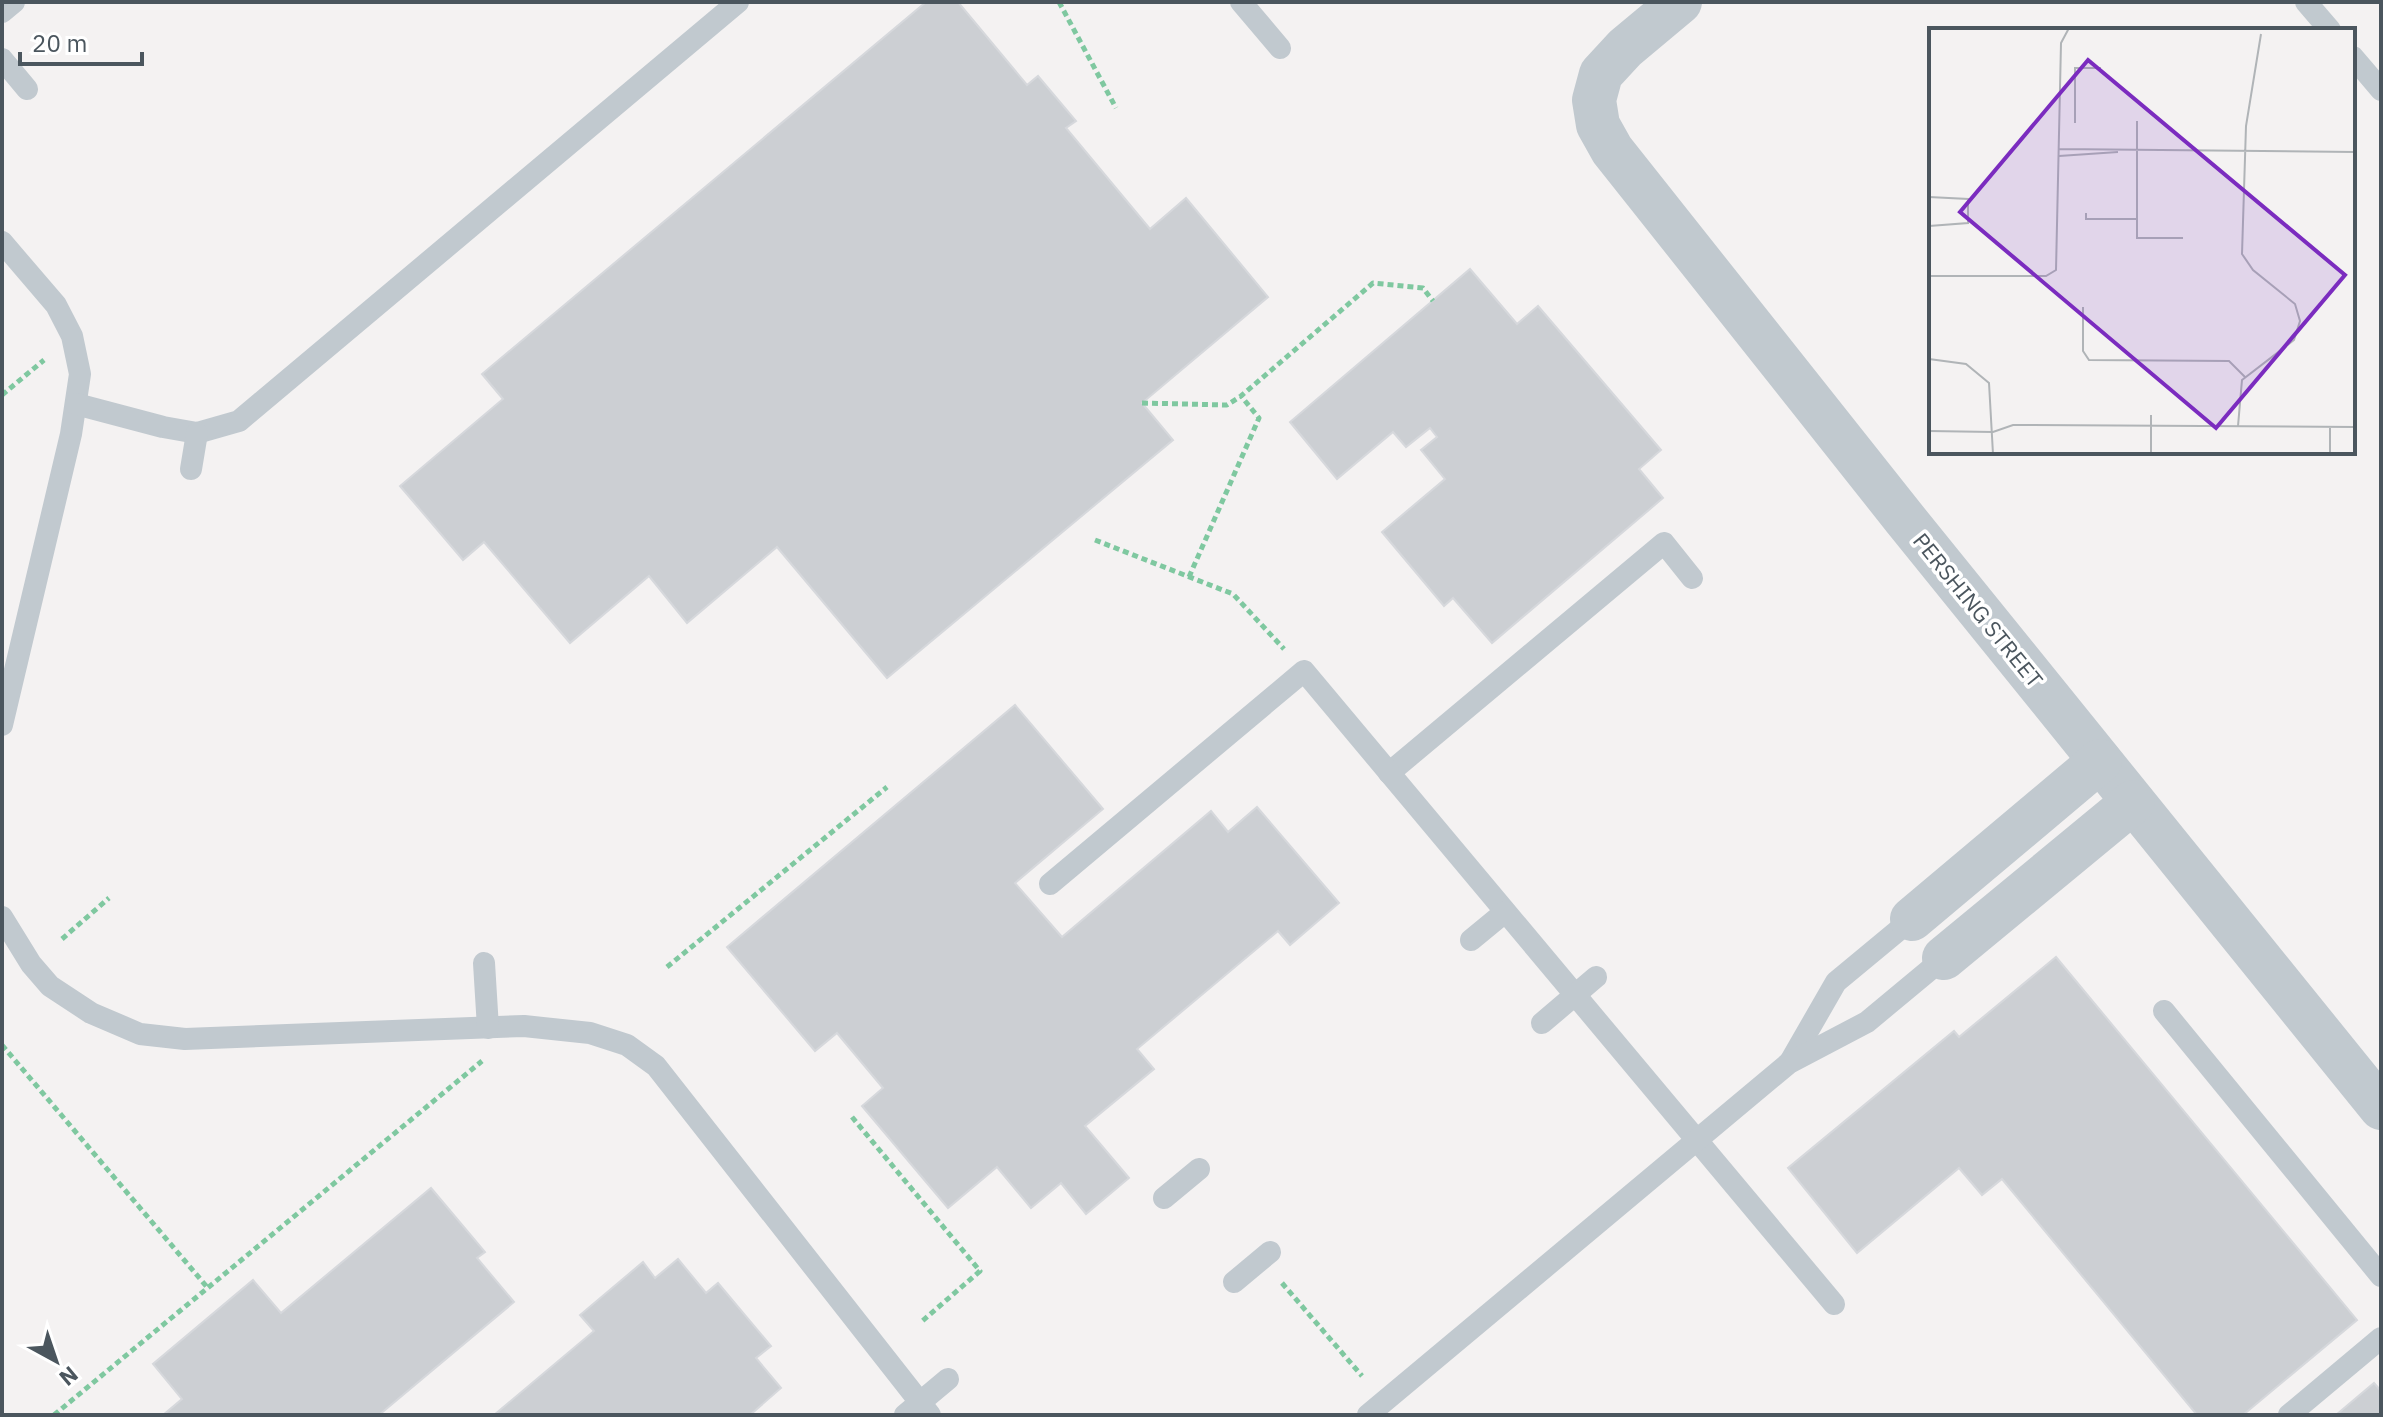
<svg xmlns="http://www.w3.org/2000/svg" width="2383" height="1417" viewBox="0 0 2383 1417" font-family="'IBM Plex Sans',sans-serif">
<style>
.building{fill:#cccfd3;stroke:#d6d8dc;stroke-width:2}
.lines{fill:none;stroke-linecap:round;stroke-linejoin:round}
.path{stroke:#7fc8a0;stroke-width:5;stroke-dasharray:6 4;stroke-linecap:butt}
.service{stroke:#c1c9cf;stroke-width:22}
.minor{stroke:#c1c9cf;stroke-width:44}
.labels{text-anchor:middle;stroke-width:7;stroke-linejoin:round;paint-order:stroke}
.street-label{font-size:22px;fill:#4b565e;stroke:#fff}
.inset-road{fill:none;stroke:#b0b4b7;stroke-width:2}
.view{fill:#7b2cbf;fill-opacity:0.15;stroke:#7b2cbf;stroke-width:4}
.inset-edge{fill:none;stroke:#4b565e;stroke-width:4}
</style>
<rect width="100%" height="100%" fill="#f4f2f2"/>
<g class="building">
<polygon points="926,2 958,2 1027,85 1038,76 1076,121 1066,128 1150,229 1186,198 1268,297 1142,403 1173,440 887,678 777,547 687,623 649,576 570,643 484,542 463,560 400,486 503,399 482,374"/>
<polygon points="1470,269 1517,324 1538,306 1661,450 1639,469 1663,498 1492,643 1453,598 1444,606 1382,532 1445,479 1421,450 1437,437 1430,428 1406,447 1393,432 1337,479 1290,422"/>
<polygon points="1015,705 1103,809 1015,883 1062,937 1211,811 1228,832 1257,807 1339,903 1290,945 1278,931 1137,1049 1154,1069 1085,1126 1129,1178 1086,1214 1061,1183 1031,1208 997,1167 948,1208 862,1106 883,1088 837,1033 815,1051 727,947"/>
<polygon points="2056,957 2357,1320 2243,1415 2197,1415 2002,1179 1982,1195 1959,1168 1857,1253 1788,1168 1954,1031 1959,1037"/>
<polygon points="431,1188 485,1252 477,1258 514,1302 379,1415 163,1415 182,1399 153,1364 253,1280 281,1313"/>
<polygon points="678,1259 706,1293 718,1283 771,1346 756,1358 781,1388 750,1415 494,1415 594,1331 580,1315 643,1262 655,1278"/>
<polygon points="2374,1383 2381,1391 2381,1415 2336,1415"/>
</g>
<g class="lines">
<g class="path">
<polyline points="1059,2 1116,108"/>
<polyline points="2,395 44,360"/>
<polyline points="1142,403 1227,405 1241,396 1373,283 1423,288 1433,301"/>
<polyline points="1095,540 1233,594 1284,649"/>
<polyline points="1189,577 1259,418 1241,396"/>
<polyline points="62,939 109,898"/>
<polyline points="667,967 887,787"/>
<polyline points="2,1045 207,1287"/>
<polyline points="852,1117 980,1271 920,1323"/>
<polyline points="1282,1283 1362,1376"/>
<polyline points="54,1415 482,1061"/>
</g>
<g class="service">
<polyline points="1241,2 1280,48"/>
<polyline points="2306,2 2330,30"/>
<polyline points="2,12 14,2"/>
<polyline points="2353,57 2381,90"/>
<polyline points="2,59 27,89"/>
<polyline points="2,242 56,305 72,336 80,374 71,434 2,725"/>
<polyline points="76,404 163,427 197,433 239,421 738,2"/>
<polyline points="191,469 197,433"/>
<polyline points="1389,773 1664,543 1692,578"/>
<polyline points="1050,884 1304,671 1834,1304"/>
<polyline points="2,917 31,964 50,986 91,1013 140,1034 185,1039 524,1026 590,1033 627,1045 656,1066 930,1415"/>
<polyline points="1471,940 1505,912"/>
<polyline points="484,963 488,1028"/>
<polyline points="2164,1011 2381,1276"/>
<polyline points="1542,1023 1596,977"/>
<polyline points="1790,1062 1836,982 1912,919"/>
<polyline points="1164,1198 1199,1169"/>
<polyline points="1234,1282 1270,1252"/>
<polyline points="905,1415 948,1379"/>
<polyline points="1368,1415 1789,1063 1867,1022 1944,958"/>
<polyline points="2289,1415 2381,1338"/>
</g>
<g class="minor">
<polyline points="1680,2 1625,48 1601,74 1594,100 1598,125 1612,150 1904,518 2381,1108"/>
<polyline points="1912,919 2100,761"/>
<polyline points="1944,958 2133,802"/>
</g>
</g>
<g class="labels">
<g class="street-label">
<text transform="translate(1978 610) rotate(51)" y="8">PERSHING STREET</text>
</g>
</g>
<g transform="translate(1929 28)">
<rect width="426" height="426" fill="#f4f2f2"/>
<path class="inset-road" d="M208 93V210H254M146 95V40H172M130 121 426 124M130 128 189 124M0 169 39 171V195L0 198M157 185V191H208M0 248H117L127 242 132 15 140 0M154 279V323L160 332 300 333 316 349M0 331 37 336 60 355 64 426M309 398 313 352 365 312 371 293 366 276 324 242 313 226 317 98 332 6M401 399V426M0 403 64 404 84 397 426 399M222 426V387"/>
<path class="view" d="M159 32 416 247 287 400 31 184Z"/>
<rect width="426" height="426" class="inset-edge"/>
</g>
<rect width="2383" height="1417" fill="none" stroke="#4b565e" stroke-width="8"/>
<g transform="translate(56 1361) rotate(140)" stroke="#ffffff" stroke-width="6" paint-order="stroke">
<path d="M0-6L14 30L0 20L-14 30Z" fill="#4b565e"/>
<text y="-12" font-size="22" font-weight="bold" text-anchor="middle" fill="#4b565e">N</text>
</g>
<path d="M20 52v12h122v-12" fill="none" stroke="#4b565e" stroke-width="4"/>
<text x="32" y="52" font-size="24" fill="#4b565e" stroke="#ffffff" stroke-width="6" paint-order="stroke">20 m</text>
</svg>
